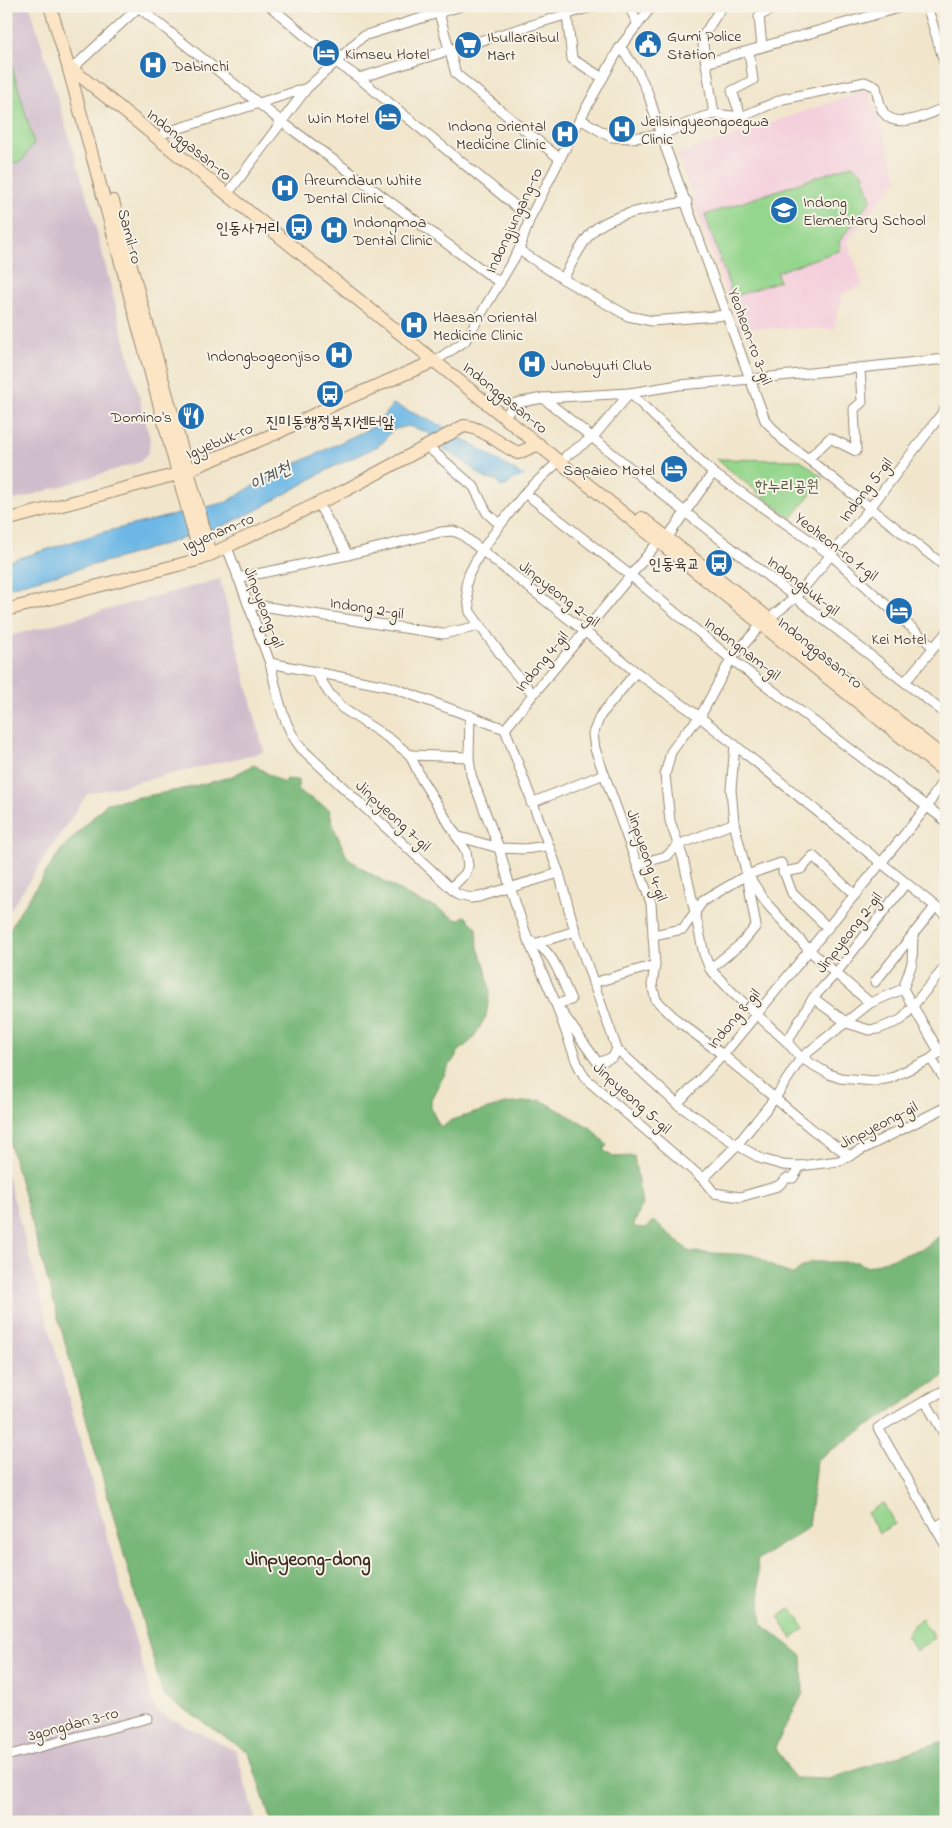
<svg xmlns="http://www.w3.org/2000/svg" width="952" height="1828" viewBox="0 0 952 1828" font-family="'Indie Flower','Poor Story',sans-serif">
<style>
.built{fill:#f4cfdc}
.industrial{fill:#d0bdcc}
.green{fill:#94d68d;stroke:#688056}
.forest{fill:#77b778;stroke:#59704b}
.water{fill:#6cb7e5;stroke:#547082}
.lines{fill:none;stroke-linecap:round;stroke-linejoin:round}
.stream{stroke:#6cb7e5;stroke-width:2.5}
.street-casing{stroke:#968875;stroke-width:11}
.secondary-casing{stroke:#968875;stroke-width:14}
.street{stroke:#fff;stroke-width:9}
.secondary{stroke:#fce5c4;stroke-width:12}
.labels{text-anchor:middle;stroke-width:4;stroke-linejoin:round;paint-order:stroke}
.poi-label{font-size:16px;fill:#3b2a1e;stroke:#f7f3e8;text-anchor:start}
.street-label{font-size:16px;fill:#3b2a1e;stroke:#f7f3e8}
.park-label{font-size:16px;fill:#51553a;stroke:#f7f3e8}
.water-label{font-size:18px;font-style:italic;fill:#4a545a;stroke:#f7f3e8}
.quarter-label{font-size:19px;font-weight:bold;fill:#3b2a1e;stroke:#f7f3e8}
</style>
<rect width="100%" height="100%" fill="#f7f3e8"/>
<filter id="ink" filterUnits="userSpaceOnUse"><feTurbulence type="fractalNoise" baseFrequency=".02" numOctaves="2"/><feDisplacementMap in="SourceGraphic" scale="10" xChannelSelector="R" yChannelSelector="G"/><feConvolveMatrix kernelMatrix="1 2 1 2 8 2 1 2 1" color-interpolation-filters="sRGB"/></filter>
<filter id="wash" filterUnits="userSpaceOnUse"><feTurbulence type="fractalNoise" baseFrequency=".0096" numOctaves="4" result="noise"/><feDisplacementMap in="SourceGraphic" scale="20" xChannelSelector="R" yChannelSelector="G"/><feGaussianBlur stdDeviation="1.12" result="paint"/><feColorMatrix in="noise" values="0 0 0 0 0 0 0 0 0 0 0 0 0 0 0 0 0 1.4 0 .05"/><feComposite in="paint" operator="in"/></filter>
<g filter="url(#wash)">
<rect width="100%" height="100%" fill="#f1e6cc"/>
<polygon class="built" points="869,89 898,179 847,241 863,284 861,287 845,292 842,296 834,329 739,328 677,155"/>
<g class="industrial">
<polygon points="6,6 30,6 92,213 150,439 149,452 140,462 6,503"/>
<polygon points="220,579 264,752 87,794 6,916 6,637"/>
<polygon points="6,1171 155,1711 236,1751 256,1822 6,1822"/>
</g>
<g class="green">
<polygon points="6,45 34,143 22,161 6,165"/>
<polygon points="852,165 863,173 871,200 839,242 841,250 777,272 779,281 733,297 705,215"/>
<polygon points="716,459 801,460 823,478 791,519"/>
<polygon points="883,1503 895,1524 879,1533 867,1513"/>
<polygon points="791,1608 805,1629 792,1638 778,1617"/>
<polygon points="922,1619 934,1638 916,1651 906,1635 913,1625"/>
</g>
<polygon class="forest" points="254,765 283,783 286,779 298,780 298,791 329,809 334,828 347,857 363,869 416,900 437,908 457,920 465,916 477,928 478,948 485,966 490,992 486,1016 473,1039 459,1051 448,1068 431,1099 431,1108 439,1125 443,1127 451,1120 505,1104 541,1100 591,1128 607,1145 603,1150 613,1157 634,1156 642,1205 633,1227 646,1228 654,1221 690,1252 755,1255 777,1269 794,1275 799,1269 811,1262 858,1262 867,1267 924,1248 946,1231 946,1375 816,1460 809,1527 757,1560 762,1624 802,1656 803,1693 775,1747 794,1778 829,1779 946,1740 946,1822 271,1822 249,1753 163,1695 6,1130 12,1107 6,1099 9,1090 6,1085 6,936 20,911 61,850 107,803 179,790 230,777"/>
<polygon class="water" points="393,404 442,426 520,474 506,486 500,486 497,480 486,479 460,459 446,451 427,432 408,426 392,430 383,442 378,446 329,469 257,510 223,526 119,558 6,588 6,562 104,532 227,502 264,479 375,426"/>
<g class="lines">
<polyline class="stream" points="515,478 523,475"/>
</g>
</g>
<g filter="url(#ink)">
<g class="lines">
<g class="street-casing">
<g id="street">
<polyline points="137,6 282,122 500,283"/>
<polyline points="270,6 336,62 359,78 530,218"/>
<polyline points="437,6 456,74 559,158"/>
<polyline points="629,6 638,25"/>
<polyline points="927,6 946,68"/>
<polyline points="567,15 572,59 603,78"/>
<polyline points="620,47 637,70 648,93 661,135 765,420 784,441 808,459 946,567"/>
<polyline points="762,47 759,16 778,6"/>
<polyline points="706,63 905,6"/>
<polyline points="76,65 140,6"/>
<polyline points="359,78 594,6"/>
<polyline points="714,114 702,38 722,6"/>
<polyline points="741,117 732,91 753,80 749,52"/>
<path d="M580 119 611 137 631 138 661 135 700 118 714 114 741 117 783 99 865 82 876 87C878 95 879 107 884 113 897 131 931 113 946 107"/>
<polyline points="164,133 307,88"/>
<polyline points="232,188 307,88 336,62 363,36 461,6"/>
<polyline points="519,250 563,279 628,316 652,321 728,315"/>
<path d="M563 279C572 263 580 245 592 232 612 212 659 208 687 201"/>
<polyline points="435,361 465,341 519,250 530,218 580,119 620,47 652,6"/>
<polyline points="543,398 685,512 946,714"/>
<polyline points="946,408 870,508 796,597 761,625 731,659 700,717 685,733 671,752 665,775 670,821 683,858 704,954 710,969 734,994 787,1042 801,1058 829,1074 840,1078 874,1081 890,1078 931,1059 946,1046"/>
<polyline points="509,411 516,403 543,398 630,393 679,385 752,379 946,359"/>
<polyline points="427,446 474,487 487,513 498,523 504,520"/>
<polyline points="566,456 593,437 630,393 713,473 831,555 933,647"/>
<polyline points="808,459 830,438 856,451 854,409 862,402 860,368"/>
<polyline points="525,493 630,575 731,659 946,821"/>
<polyline points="317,502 348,555"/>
<polyline points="667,538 713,473"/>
<polyline points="227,547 270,663 391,687 505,729 559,873 575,931 617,1049 677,1104 737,1145 762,1159 783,1165 800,1166 839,1161 946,1107"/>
<polyline points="238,578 348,555 441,532 453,531 461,534 636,672 700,717 946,915"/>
<polyline points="248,604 443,634 479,626"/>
<path d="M270 663C277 692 282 724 301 748L458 895 471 898 479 897 559 873"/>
<polyline points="315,671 329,693 342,708 390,739 410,755 422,780 466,851 468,866 466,873 451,888"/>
<polyline points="636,672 600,716 593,734 595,749 651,903 655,965 652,985 656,1000 678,1021 723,1055 813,1130 850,1156"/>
<polyline points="905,682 946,633"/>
<polyline points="533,694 510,667 470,612 466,585 469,574 481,551 504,520 525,493 559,461"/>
<polyline points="470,715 469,757 471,775 499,848 510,887 528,940 556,1004 577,1063 585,1078 703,1179 714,1193 740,1197 778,1186 787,1178 793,1178 800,1166"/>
<polyline points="505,729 658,542"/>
<polyline points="410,755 469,757"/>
<polyline points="531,803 604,774"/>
<polyline points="456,836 499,848 524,849 548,846"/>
<polyline points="638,864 667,856 678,845 734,823"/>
<polyline points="783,872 801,869 813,856 855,895"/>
<polyline points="749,877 768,905 809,950 870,1003"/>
<polyline points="653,935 683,929 703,901 747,875 781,863 792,893 828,928"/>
<path d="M528 940C554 948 560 977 571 1000L556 1004 598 1063 613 1057 617 1049"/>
<polyline points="538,943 575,931"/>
<polyline points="710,969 742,943 756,926 747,875 734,823 731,789 735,745"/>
<polyline points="875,982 935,907"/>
<polyline points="593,983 655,965"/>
<polyline points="903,989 940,1053"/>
<polyline points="813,998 847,1023 869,1030 878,1029 901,1020 946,966"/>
<polyline points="787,1042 813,998 836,973 906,883"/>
<polyline points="931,1059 946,1081"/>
<polyline points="677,1104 723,1055 927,807 946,775"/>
<polyline points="703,1179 737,1145 775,1098 801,1058 870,1003 903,989 912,963 913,934"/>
<polyline points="946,1393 941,1392 878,1428 946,1546"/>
<polyline points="925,1401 946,1437"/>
<polyline points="935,1527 946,1521"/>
<polyline points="6,1756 148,1718"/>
</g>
</g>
<g class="secondary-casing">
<g id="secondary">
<polyline points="50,6 68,66 201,559"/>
<polyline points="68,66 946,773"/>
<polyline points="113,201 211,554"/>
<polyline points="642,518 946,759"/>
<polyline points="6,520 178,474 279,432 341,401 435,361"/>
<path d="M6 610 201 559 346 490 464 426C482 427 500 445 518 453L539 444"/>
</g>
</g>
<use href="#street" class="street"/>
<use href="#secondary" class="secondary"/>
</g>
</g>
<defs>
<g id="civic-disc" transform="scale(1.4375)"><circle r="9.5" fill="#1f6fb2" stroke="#f7f3e8"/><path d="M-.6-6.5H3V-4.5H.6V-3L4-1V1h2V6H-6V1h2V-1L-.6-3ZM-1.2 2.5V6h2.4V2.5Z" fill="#fff"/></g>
<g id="supermarket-disc" transform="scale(1.4375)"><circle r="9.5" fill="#1f6fb2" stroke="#f7f3e8"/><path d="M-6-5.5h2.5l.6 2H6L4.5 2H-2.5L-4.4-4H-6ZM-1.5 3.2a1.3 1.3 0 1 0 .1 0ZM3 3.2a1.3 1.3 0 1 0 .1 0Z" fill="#fff"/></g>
<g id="hotel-disc" transform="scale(1.4375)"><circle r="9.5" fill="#1f6fb2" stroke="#f7f3e8"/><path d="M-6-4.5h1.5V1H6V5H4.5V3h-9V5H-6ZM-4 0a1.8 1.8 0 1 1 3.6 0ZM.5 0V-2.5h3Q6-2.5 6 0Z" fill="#fff"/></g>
<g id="hospital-disc" transform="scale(1.4375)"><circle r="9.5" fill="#1f6fb2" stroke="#f7f3e8"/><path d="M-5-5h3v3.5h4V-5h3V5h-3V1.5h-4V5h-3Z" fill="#fff"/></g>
<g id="school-disc" transform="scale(1.4375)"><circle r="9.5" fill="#1f6fb2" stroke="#f7f3e8"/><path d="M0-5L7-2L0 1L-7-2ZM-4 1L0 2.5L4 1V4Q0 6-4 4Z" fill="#fff"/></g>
<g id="bus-disc" transform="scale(1.4375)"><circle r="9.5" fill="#1f6fb2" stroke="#f7f3e8"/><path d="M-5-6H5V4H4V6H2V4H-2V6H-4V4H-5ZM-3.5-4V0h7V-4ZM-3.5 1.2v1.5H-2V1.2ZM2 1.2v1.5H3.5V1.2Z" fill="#fff"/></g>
<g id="restaurant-disc" transform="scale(1.4375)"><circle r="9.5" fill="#1f6fb2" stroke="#f7f3e8"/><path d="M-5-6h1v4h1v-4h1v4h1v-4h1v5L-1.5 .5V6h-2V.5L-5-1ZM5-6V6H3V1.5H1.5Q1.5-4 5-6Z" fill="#fff"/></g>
</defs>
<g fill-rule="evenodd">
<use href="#civic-disc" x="648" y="44"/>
<use href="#supermarket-disc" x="468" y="45"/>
<use href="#hotel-disc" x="326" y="53"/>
<use href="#hospital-disc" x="153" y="65"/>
<use href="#hotel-disc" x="388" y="117"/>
<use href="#hospital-disc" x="622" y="129"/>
<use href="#hospital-disc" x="565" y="134"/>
<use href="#hospital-disc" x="285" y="188"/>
<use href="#school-disc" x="784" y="210"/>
<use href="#bus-disc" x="299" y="227"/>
<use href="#hospital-disc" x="334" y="230"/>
<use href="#hospital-disc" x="414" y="325"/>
<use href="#hospital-disc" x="339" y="355"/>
<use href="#hospital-disc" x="532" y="364"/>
<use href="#bus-disc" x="330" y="394"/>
<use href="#restaurant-disc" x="191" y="416"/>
<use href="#hotel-disc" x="674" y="469"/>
<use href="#bus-disc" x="719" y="563"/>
<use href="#hotel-disc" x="899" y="611"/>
</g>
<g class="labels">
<g class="poi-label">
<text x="667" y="41">Gumi Police<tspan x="667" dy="18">Station</tspan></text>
<text x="487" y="42">Ibullaraibul<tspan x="487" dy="18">Mart</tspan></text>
<text x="345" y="59">Kimseu Hotel</text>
<text x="172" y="71">Dabinchi</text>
<text x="369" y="123" text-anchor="end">Win Motel</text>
<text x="641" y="126">Jeilsingyeongoegwa<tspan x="641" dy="18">Clinic</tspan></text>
<text x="546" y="131" text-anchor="end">Indong Oriental<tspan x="546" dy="18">Medicine Clinic</tspan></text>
<text x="304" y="185">Areumdaun White<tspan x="304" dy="18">Dental Clinic</tspan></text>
<text x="803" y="207">Indong<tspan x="803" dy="18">Elementary School</tspan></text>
<text x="353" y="227">Indongmoa<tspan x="353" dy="18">Dental Clinic</tspan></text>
<text x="280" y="233" text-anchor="end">인동사거리</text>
<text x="433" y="322">Haesan Oriental<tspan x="433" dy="18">Medicine Clinic</tspan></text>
<text x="320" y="361" text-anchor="end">Indongbogeonjiso</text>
<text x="551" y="370">Junobyuti Club</text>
<text x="172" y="422" text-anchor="end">Domino's</text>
<text x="330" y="427" text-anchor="middle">진미동행정복지센터앞</text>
<text x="655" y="475" text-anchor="end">Sapaieo Motel</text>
<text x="700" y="569" text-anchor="end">인동육교</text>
<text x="899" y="644" text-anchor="middle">Kei Motel</text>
</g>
<g class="street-label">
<text transform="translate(190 144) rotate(39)" y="6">Indonggasan-ro</text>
<text transform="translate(513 220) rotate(-65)" y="6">Indongjungang-ro</text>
<text transform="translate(131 236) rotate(75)" y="6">Samil-ro</text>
<text transform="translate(751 336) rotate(70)" y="6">Yeoheon-ro 3-gil</text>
<text transform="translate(506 397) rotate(39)" y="6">Indonggasan-ro</text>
<text transform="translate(219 440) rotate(-23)" y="6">Igyebuk-ro</text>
<text transform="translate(865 489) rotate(-52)" y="6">Indong 5-gil</text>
<text transform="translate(218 531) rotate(-23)" y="6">Igyenam-ro</text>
<text transform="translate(837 546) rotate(38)" y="6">Yeoheon-ro 1-gil</text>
<text transform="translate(804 585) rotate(38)" y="6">Indongbuk-gil</text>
<text transform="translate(560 593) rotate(38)" y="6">Jinpyeong 2-gil</text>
<text transform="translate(265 607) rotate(69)" y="6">Jinpyeong-gil</text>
<text transform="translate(367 607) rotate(9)" y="6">Indong 2-gil</text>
<text transform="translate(743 648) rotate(38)" y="6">Indongnam-gil</text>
<text transform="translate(821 652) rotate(39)" y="6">Indonggasan-ro</text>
<text transform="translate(541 661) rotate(-50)" y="6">Indong 4-gil</text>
<text transform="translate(394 815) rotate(43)" y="6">Jinpyeong 7-gil</text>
<text transform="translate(648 855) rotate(71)" y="6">Jinpyeong 4-gil</text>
<text transform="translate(848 932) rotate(-52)" y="6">Jinpyeong 2-gil</text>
<text transform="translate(733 1018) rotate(-50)" y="6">Indong 8-gil</text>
<text transform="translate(633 1097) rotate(42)" y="6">Jinpyeong 5-gil</text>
<text transform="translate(878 1124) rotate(-27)" y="6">Jinpyeong-gil</text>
<text transform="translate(73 1723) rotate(-15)" y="6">3gongdan 3-ro</text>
</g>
<g class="park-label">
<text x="787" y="491">한누리공원</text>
</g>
<g class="water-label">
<text transform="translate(270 476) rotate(-27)" y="6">이계천</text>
</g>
<g class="quarter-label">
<text x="308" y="1565">Jinpyeong-dong</text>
</g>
</g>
<rect width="952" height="1828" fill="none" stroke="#f7f3e8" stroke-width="25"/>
</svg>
